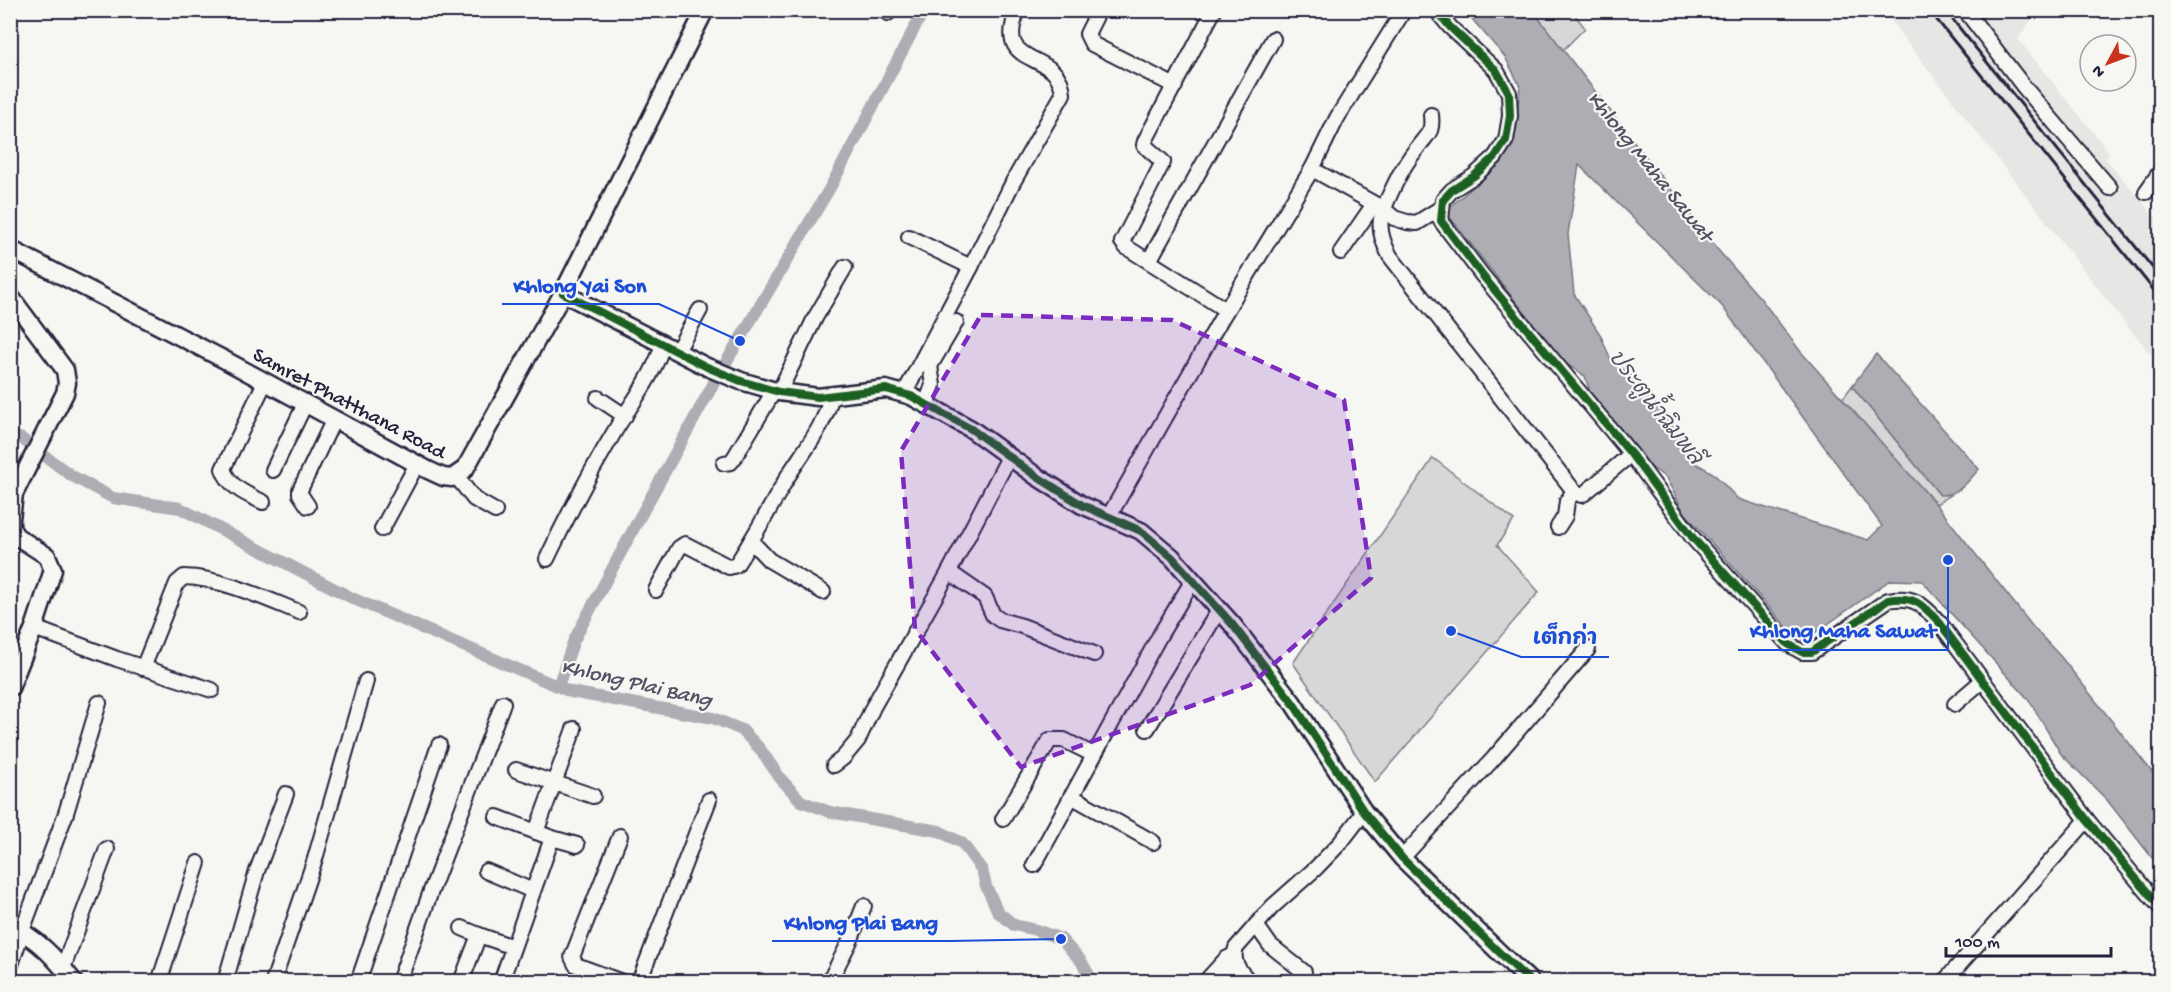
<svg xmlns="http://www.w3.org/2000/svg" width="2171" height="992" viewBox="0 0 2171 992" font-family="'Gochi Hand','Playpen Sans Thai',sans-serif">
<style>
.built{fill:#e6e6e4}
.green{fill:#d7d7d7;stroke:#7c7c89;stroke-width:1.5}
.water{fill:#adadb3;stroke:#757583;stroke-width:1.5;fill-rule:evenodd}
.lines{fill:none;stroke-linecap:round;stroke-linejoin:round}
.canal{stroke:#adadb3;stroke-width:12}
.minor-casing{stroke:#22223b;stroke-width:18}
.tertiary-casing{stroke:#22223b;stroke-width:21}
.minor{stroke:#f6f6f2;stroke-width:14}
.tertiary{stroke:#f6f6f2;stroke-width:16}
.rail{stroke:#22223b;stroke-width:3}
.cycleway-casing{stroke:#f6f6f2;stroke-width:11}
.cycleway{stroke:#1b5e20;stroke-width:8}
.marked{fill:#7b2cbf;fill-opacity:0.2;stroke:#7b2cbf;stroke-width:4.5;stroke-dasharray:12 8;stroke-linejoin:round}
.labels{text-anchor:middle;stroke-width:4.5;stroke-linejoin:round;paint-order:stroke}
.street-label{font-size:21px;fill:#22223b;stroke:#f6f6f2}
.water-label{font-size:22px;font-style:italic;fill:#535365;stroke:#f6f6f2}
.leader{fill:none;stroke:#1d4ed8;stroke-width:2}
.callout-dot{fill:#1d4ed8;stroke:#f6f6f2;stroke-width:2}
.callout-label{font-size:22px;text-anchor:middle;font-weight:bold;fill:#1d4ed8;stroke:#f6f6f2;stroke-width:4.5;stroke-linejoin:round;paint-order:stroke}
</style>
<rect width="100%" height="100%" fill="#f6f6f2"/>
<filter id="ink" filterUnits="userSpaceOnUse"><feTurbulence type="fractalNoise" baseFrequency=".0167" numOctaves="2"/><feDisplacementMap in="SourceGraphic" scale="12" xChannelSelector="R" yChannelSelector="G"/><feConvolveMatrix kernelMatrix="1 2 1 2 8 2 1 2 1" color-interpolation-filters="sRGB"/></filter>
<g filter="url(#ink)">
<polygon class="built" points="1883,11 2038,11 2018,39 2110,153 2106,159 2160,223 2160,365 2124,322"/>
<g class="green">
<polygon points="1533,11 1572,11 1585,28 1563,50"/>
<polygon points="1852,386 1939,494 1951,495 1936,504 1842,399"/>
<polygon points="1433,458 1514,520 1497,545 1539,592 1375,782 1293,663"/>
</g>
<g class="water">
<path d="M1465 11H1533L1718 250 1761 299 1801 352 1936 504 2033 627 2061 657 2160 782V868L2107 800 2061 754 2029 700 1922 581 1890 580 1801 643 1684 512 1666 478 1643 461 1592 399 1585 376 1563 362 1445 211 1501 163 1515 134 1520 86 1505 57ZM1579 165 1722 306 1882 526 1868 540 1738 499 1713 473 1690 460 1681 434 1631 375 1611 360 1600 334 1574 294 1568 234Z"/>
<path d="M1876 354 1979 469C1967 483 1959 495 1940 495L1852 386Z"/>
</g>
<g class="lines">
<g class="canal">
<polyline points="10,435 22,439 72,476 113,498 180,508 354,599 571,692 713,718 742,730 760,749 780,778 801,801 830,812 939,831 962,843 982,870 986,886 998,912 1014,925 1036,930 1061,939 1081,961 1093,982"/>
<polyline points="558,686 574,640 641,515 715,381 831,186 924,10"/>
</g>
<g class="minor-casing">
<g id="minor">
<polyline points="883,10 888,13"/>
<polyline points="1099,10 1087,34 1092,44 1175,86"/>
<polyline points="1214,10 1145,141 1144,145 1163,162 1122,242 1126,247 1226,310"/>
<path d="M1436 10 1450 27 1496 70 1509 93 1510 116 1506 140 1495 157 1474 176 1452 190 1443 200 1441 221 1482 275 1631 454 1693 538 1788 644 1802 652H1812L1888 600C1914 595 1922 604 1939 622L2087 820 2160 907"/>
<polyline points="1965,10 2024,87 2110,188"/>
<path d="M1431 115C1433 133 1428 133 1418 147 1408 159 1400 173 1394 186 1380 215 1374 226 1390 256L1574 491 1581 495 1585 493 1631 454"/>
<polyline points="1312,169 1382,208 1394,218 1407,222 1417,223 1441,208"/>
<polyline points="2146,192 2160,172"/>
<polyline points="909,237 971,267"/>
<polyline points="1341,252 1374,204"/>
<polyline points="1149,261 1273,39"/>
<polyline points="677,351 700,310"/>
<polyline points="779,392 815,318 845,267"/>
<path d="M904 394 971 267 1013 182 1063 94C1060 47 992 72 1018 10"/>
<polyline points="598,398 625,416"/>
<polyline points="926,404 933,385 930,366 956,322"/>
<polyline points="724,463 731,462 734,458 774,391"/>
<polyline points="273,470 305,404"/>
<polyline points="456,476 474,499 495,511"/>
<path d="M263 502C246 494 230 488 223 469L265 382"/>
<polyline points="308,506 300,494 300,490 334,419"/>
<polyline points="1108,518 1221,319 1312,169 1337,118 1404,10"/>
<polyline points="1558,527 1565,516 1567,501 1574,491"/>
<polyline points="382,529 417,464"/>
<polyline points="751,541 769,560 823,592"/>
<path d="M547 559C568 514 591 471 616 429 633 401 654 375 663 344"/>
<polyline points="949,572 985,597 993,615 1000,620 1022,626 1094,654"/>
<path d="M656 590 679 548 685 544 729 567 736 565C755 536 771 506 788 476 805 449 825 426 832 394"/>
<polyline points="34,628 117,659 212,690"/>
<path d="M143 668 177 583 184 577C221 578 264 598 299 612"/>
<polyline points="1955,704 1982,681"/>
<polyline points="1147,729 1219,610"/>
<polyline points="834,765 843,758 858,740 873,707 949,572 1009,457"/>
<polyline points="516,770 593,796"/>
<polyline points="1071,796 1153,842"/>
<polyline points="497,817 552,838 577,845"/>
<polyline points="1003,819 1050,740 1064,740 1094,755"/>
<polyline points="536,832 574,729"/>
<polyline points="620,836 572,957 576,965 622,982"/>
<polyline points="1402,858 1494,758 1588,649"/>
<polyline points="1034,865 1160,635 1193,580"/>
<polyline points="486,871 533,891"/>
<polyline points="1256,925 1270,945 1304,972"/>
<polyline points="462,928 479,935"/>
<polyline points="10,968 22,931 66,813 99,703"/>
<polyline points="63,968 107,849"/>
<polyline points="159,982 198,863"/>
<polyline points="225,982 257,871 286,794"/>
<polyline points="273,982 315,859 366,681"/>
<polyline points="358,982 439,745"/>
<polyline points="399,982 431,891 503,703"/>
<polyline points="461,982 479,935 513,947"/>
<polyline points="501,982 552,838"/>
<polyline points="639,982 709,800"/>
<polyline points="829,982 851,939 864,906"/>
<polyline points="1205,982 1226,959 1234,955"/>
<polyline points="1220,982 1235,963"/>
<path d="M1250 982C1240 972 1231 962 1236 948L1272 907 1316 868 1341 842 1364 812"/>
<polyline points="1944,982 2087,820"/>
</g>
</g>
<g class="tertiary-casing">
<g id="tertiary">
<polyline points="10,249 225,360 428,470 443,477 452,478 465,469 563,293 705,10"/>
<polyline points="563,293 707,367 741,381 779,392 818,397 886,389 911,396 971,429 1036,476 1082,505 1141,531 1172,557 1232,624 1293,703 1364,812 1402,858 1502,955 1531,982"/>
<polyline points="10,296 65,370 67,383 65,393 14,494 11,519 11,528 16,536 47,556 53,570 34,628 10,688"/>
<path d="M10 926C38 938 56 959 74 982"/>
</g>
</g>
<use href="#minor" class="minor"/>
<use href="#tertiary" class="tertiary"/>
<g class="rail">
<polyline points="1929,10 2160,298"/>
<polyline points="1945,10 2160,277"/>
</g>
<g class="cycleway-casing">
<g id="cycleway">
<path d="M1436 10 1450 27 1496 70 1509 93 1510 116 1506 140 1495 157 1474 176 1452 190 1443 200 1441 221 1482 275 1631 454 1693 538 1788 644 1802 652H1812L1888 600C1914 595 1922 604 1939 622L2087 820 2160 907"/>
<polyline points="563,293 707,367 741,381 779,392 818,397 886,389 911,396 971,429 1036,476 1082,505 1141,531 1172,557 1232,624 1293,703 1364,812 1402,858 1502,955 1531,982"/>
</g>
</g>
<use href="#cycleway" class="cycleway"/>
</g>
</g>
<path class="marked" d="M981 315 1172 320 1344 400 1371 578 1250 685 1021 767 915 629 901 451Z"/>
<g class="labels">
<g class="street-label">
<text transform="translate(350 402) rotate(28)" y="7">Samret Phatthana Road</text>
</g>
<g class="water-label">
<text transform="translate(1652 165) rotate(51)" y="8">Khlong Maha Sawat</text>
<text transform="translate(1657 406) rotate(52)" y="8">ประตูน้ำฉิมพลี</text>
<text transform="translate(637 681) rotate(13)" y="8">Khlong Plai Bang</text>
</g>
</g>
<path class="leader" d="M740 341L659 304H502M1948 560L1948 650H1738M1451 631L1521 657H1609M1061 939L950 941H772"/>
<g class="callout-dot">
<circle cx="740" cy="341" r="6"/>
<circle cx="1948" cy="560" r="6"/>
<circle cx="1451" cy="631" r="6"/>
<circle cx="1061" cy="939" r="6"/>
</g>
<g class="callout-label">
<text x="580" y="292">Khlong Yai Son</text>
<text x="1843" y="637">Khlong Maha Sawat</text>
<text x="1565" y="644">เต็กก่า</text>
<text x="861" y="929">Khlong Plai Bang</text>
</g>
<rect width="2171" height="992" fill="none" stroke="#f6f6f2" stroke-width="36"/>
<rect x="18" y="18" width="2135" height="956" fill="none" stroke="#22223b" stroke-width="2" filter="url(#ink)"/>
<g transform="translate(2108 63) rotate(229)"><circle r="28" fill="#f6f6f2" stroke="#a1a1a9" stroke-width="1.5"/>
<path d="M0-4.5L10 22L0 15L-10 22Z" fill="#c8321e"/>
<text y="-9" font-size="16" font-weight="bold" text-anchor="middle" fill="#22223b">N</text>
</g>
<path d="M1946 947v9h165v-9" fill="none" stroke="#22223b" stroke-width="3"/>
<text x="1955" y="947" font-size="18" fill="#22223b" stroke="#f6f6f2" stroke-width="4.5" paint-order="stroke">100 m</text>
</svg>
